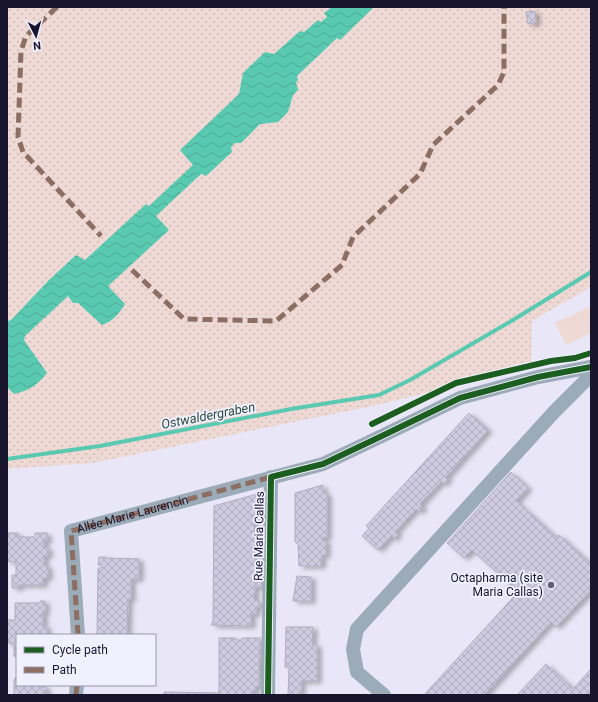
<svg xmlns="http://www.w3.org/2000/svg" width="598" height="702" viewBox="0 0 598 702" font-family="Roboto,sans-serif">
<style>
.grass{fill:url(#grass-dots)}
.garden{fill:#eed9d5}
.water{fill:url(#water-waves)}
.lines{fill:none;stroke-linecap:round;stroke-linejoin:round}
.stream{stroke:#5ac9b2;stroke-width:4}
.building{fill:url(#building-cross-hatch);stroke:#b0adc1;filter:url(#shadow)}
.minor{stroke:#9bacb8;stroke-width:14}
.quiet{stroke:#8d6e63;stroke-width:5;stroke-dasharray:10 5;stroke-linecap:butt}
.cycleway-casing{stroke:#f1f0fe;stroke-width:8}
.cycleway{stroke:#1b5e20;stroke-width:6}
.poi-dot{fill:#625e74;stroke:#f1f0fe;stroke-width:1.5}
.labels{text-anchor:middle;stroke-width:3.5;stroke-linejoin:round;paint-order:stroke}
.street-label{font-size:12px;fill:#1a152e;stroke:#f1f0fe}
.poi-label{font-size:12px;fill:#1a152e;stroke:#f1f0fe;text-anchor:end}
.water-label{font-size:13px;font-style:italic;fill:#2e4c42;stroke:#f1f0fe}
</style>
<defs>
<pattern id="grass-dots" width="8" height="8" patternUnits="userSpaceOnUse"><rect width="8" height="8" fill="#eed9d5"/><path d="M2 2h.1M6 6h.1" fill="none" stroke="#ccb9b7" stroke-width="1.8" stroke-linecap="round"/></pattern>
<pattern id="water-waves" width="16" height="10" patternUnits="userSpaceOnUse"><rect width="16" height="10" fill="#5ac9b2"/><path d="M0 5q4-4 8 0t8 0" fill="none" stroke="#4eac99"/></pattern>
<pattern id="building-cross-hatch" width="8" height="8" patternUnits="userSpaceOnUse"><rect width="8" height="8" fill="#cecadf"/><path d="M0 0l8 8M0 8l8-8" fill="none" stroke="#b0adc0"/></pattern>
<filter id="shadow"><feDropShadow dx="4.5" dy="2.5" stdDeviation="2" flood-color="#0004"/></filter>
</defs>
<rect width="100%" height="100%" fill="#e9e7f7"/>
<polygon class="grass" points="7,7 591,7 591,287 532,321 531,367 377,405 93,463 7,469"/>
<polygon class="garden" points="591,306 591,333 566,345 555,323"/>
<path class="water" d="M332 7H374L340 40 337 38 297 76 298 80 296 82 298 90 293 95 288 112 278 122 260 124 241 143H235L231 147 232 152 206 176 201 174 156 216 169 230 108 286 125 304C119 314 113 321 102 325L78 303H73L68 296 25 336 24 340 47 373C36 386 30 390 14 394L7 387V322L12 319 49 280 76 255 85 260 146 204 149 206 193 165 180 150 239 94 243 73 265 52 274 54 300 31 304 32 318 20 321 22 327 17 324 13Z"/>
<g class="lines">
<polyline class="stream" points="7,459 100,446 291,409 379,395 410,380 513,320 591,272"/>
</g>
<g class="building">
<polygon points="535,11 536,23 528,24 526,12"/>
<polygon points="469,413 488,430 446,477 448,479 444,484 441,482 420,504 423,507 419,512 416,509 395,532 398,534 394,539 391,536 378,550 362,536 369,528 366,526"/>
<polygon points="511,472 528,488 516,501 557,538 559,535 591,564 591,590 556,627 551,622 484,695 424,695 518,592 472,550 464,558 447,543"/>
<polygon points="323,485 323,493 327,493 327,537 322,538 322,541 326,541 326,555 322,555 321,566 299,566 298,543 295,542 295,493"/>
<polygon points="257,494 257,500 262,499 261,518 255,518 254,532 261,532 261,538 257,538 257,545 255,545 255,557 261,557 261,587 255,587 254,601 260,601 260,607 256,607 256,614 251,614 251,626 211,625 213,621 214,506"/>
<polygon points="7,533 18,533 17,537 35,537 35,533 47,533 47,541 44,541 44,547 48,548 48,556 44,556 44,566 48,566 48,578 43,578 43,585 19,585 19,588 12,588 12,575 16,575 16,562 7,561"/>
<polygon points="99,557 106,557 106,558 139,559 139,579 131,579 131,599 128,599 127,633 130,633 130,635 97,635 98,568 102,568 102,565 98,565"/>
<polygon points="297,576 311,577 311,601 293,601"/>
<polygon points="40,601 45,601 45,613 41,613 41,615 43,615 43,627 47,627 47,635 17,635 17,657 14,656 14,644 12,644 12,643 7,643 7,620 15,620 15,603 40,603"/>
<polygon points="286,627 313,627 312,645 317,645 317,681 301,681 301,695 288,695 289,668 285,667"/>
<polygon points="219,638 235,638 235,640 242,640 242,638 260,638 259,686 255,686 255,691 253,692 253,695 164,695 164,692 219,693"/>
<polygon points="546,664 573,689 591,669 591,695 517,695"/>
<polygon points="17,676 17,685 42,685 42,687 46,687 46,695 14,695 14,680"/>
</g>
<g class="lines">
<g class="minor">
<polyline points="78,635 71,531 323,464 386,434 460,398 538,377 591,367"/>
<polyline points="76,695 77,685"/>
<polyline points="268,695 271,477"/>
<polyline points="384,695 357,672 353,649 357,629 554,412 591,375"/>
</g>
<g class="quiet">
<polyline points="57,7 26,36 21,51 18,137 23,152 101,236"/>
<polyline points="132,270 184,319 276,321 342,265 353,237 420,174 433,145 498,85 504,72 504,7"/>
<path id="s1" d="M78 635 71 531 271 477"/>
<polyline points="76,695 77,685"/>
</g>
<g class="cycleway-casing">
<g id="cycleway">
<polyline points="372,424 456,383 551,361 575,358 591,353"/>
<polyline points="268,695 271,477 323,464 386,434 460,398 538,377 591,367"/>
</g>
</g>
<use href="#cycleway" class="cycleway"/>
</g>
<circle class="poi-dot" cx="551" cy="585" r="4"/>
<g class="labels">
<g class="street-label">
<text dy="4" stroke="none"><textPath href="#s1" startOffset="168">Allée Marie Laurencin</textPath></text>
<text transform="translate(259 536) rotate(-89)" y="4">Rue Maria Callas</text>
</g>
<g class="poi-label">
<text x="543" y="582">Octapharma (site<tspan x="543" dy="14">Maria Callas)</tspan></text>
</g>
<g class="water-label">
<text transform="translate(208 415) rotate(-11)" y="5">Ostwaldergraben</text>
</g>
</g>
<rect width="598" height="702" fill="none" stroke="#1a152e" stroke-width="16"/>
<rect x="16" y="634" width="140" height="52" fill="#f1f0fe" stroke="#9b98ab"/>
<rect x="24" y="647" width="20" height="6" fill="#1b5e20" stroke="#9b98ab"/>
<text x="52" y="654" font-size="12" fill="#1a152e">Cycle path</text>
<rect x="24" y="667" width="20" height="6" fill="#8d6e63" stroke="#9b98ab"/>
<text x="52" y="674" font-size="12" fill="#1a152e">Path</text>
<g transform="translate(36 36) rotate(174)" stroke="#f1f0fe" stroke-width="3" paint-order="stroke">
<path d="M0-3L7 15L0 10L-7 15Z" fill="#1a152e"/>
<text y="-6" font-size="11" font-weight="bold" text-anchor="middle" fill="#1a152e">N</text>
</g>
</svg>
